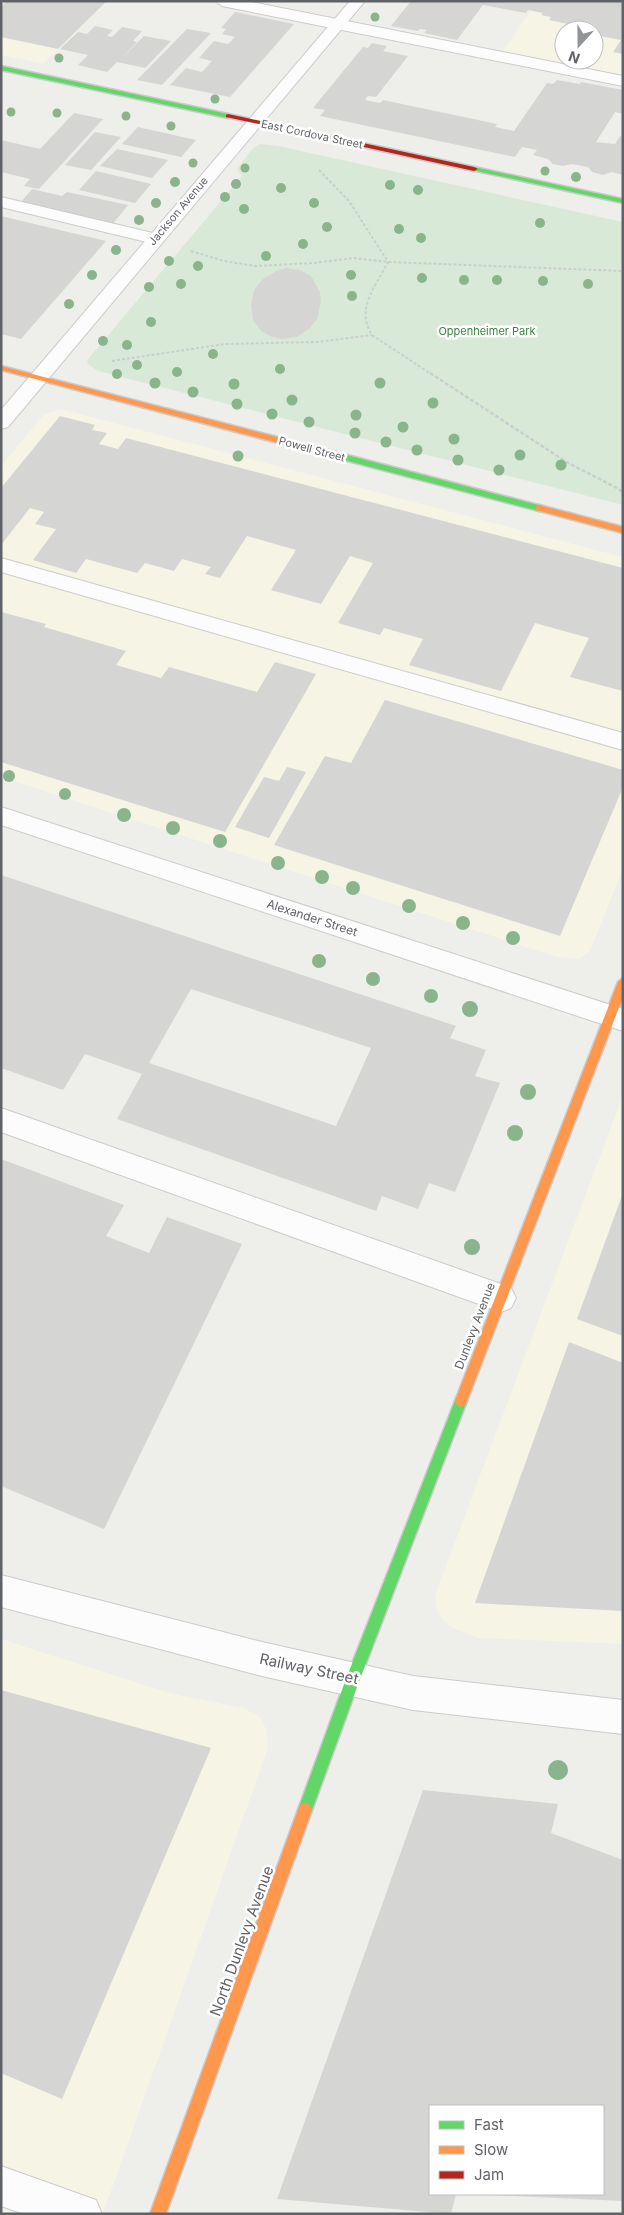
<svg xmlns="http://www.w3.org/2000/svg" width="624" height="2215" viewBox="0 0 624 2215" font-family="Inter,sans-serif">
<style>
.commercial{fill:#f6f4e4;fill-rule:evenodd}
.green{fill:#d8ead7}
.building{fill:#d5d5d3;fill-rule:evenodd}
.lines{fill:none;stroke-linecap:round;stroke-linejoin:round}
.lane-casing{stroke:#cbcccb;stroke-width:2}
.street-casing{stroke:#cbcccb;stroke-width:2}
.fast-casing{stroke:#cacaca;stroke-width:3}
.slow-casing{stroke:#cacaca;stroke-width:3}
.jam-casing{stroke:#cacaca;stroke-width:3}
.path-far1{stroke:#cacfcd;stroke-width:2;stroke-dasharray:3 2;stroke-linecap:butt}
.path{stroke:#cacfcd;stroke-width:2.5;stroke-dasharray:4 2;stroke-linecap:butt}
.lane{fill:#fcfcfc;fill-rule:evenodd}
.street{fill:#fcfcfc;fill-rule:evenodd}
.fast{fill:#63d668;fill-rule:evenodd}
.slow{fill:#ff974d;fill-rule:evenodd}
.jam{fill:#b3261e;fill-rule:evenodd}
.tree{fill:#8ab48c}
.labels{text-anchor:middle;stroke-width:5;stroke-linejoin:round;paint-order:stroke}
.far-street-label{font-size:11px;fill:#5f6267;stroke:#fff}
.far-park-label{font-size:11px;fill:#398440;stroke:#fff}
.street-label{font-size:12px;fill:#5f6267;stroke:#fff}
.near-street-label{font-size:15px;fill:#5f6267;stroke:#fff}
</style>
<rect width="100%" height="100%" fill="#eeeeea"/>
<g class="commercial">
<polygon points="9,1 109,1 43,64 1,55 1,8"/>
<path d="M538 1H623V81L499 56ZM564 30H594V60H564Z"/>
<polygon points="61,409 623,557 623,869 590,951 580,959 557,957 1,777 1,466 44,414"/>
<polygon points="623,1095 623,1644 478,1638 453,1628 443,1620 436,1608 435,1595"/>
<polygon points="1,1639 173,1694 244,1708 261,1718 267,1731 268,1748 103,2214 1,2214"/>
</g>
<polygon class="green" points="260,144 278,146 623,222 623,505 98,371 89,365 87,361 89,358 242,176 237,169 253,148"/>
<g class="building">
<polygon points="7,1 107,1 58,49 1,37 1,7"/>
<polygon points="411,1 623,1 623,54 613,52 621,40 594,35 594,30 564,29 568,24 549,20 551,17 541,15 543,13 528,10 526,13 483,5 457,40 424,33 427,30 420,29 418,31 391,26"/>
<polygon points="235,12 294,24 230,97 170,85 186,68 202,72 212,61 199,58 214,41 228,44 235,37 222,34 226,29 221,28"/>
<polygon points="95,26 113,30 107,36 112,37 122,27 142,31 133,41 137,42 119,61 144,36 171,41 145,68 117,62 107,72 78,65 88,55 60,49 78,32 87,34"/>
<polygon points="187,29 211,33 162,85 137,80"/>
<polygon points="372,43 387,46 383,51 408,56 376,97 368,96 365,100 380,103 383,100 497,124 495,127 514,131 547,83 553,84 557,80 580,84 581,82 623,90 623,114 615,112 596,142 615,144 620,136 623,137 623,175 612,172 603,175 592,172 588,167 572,164 563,166 553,164 548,159 533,155 537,150 522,147 515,157 320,116 325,110 313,108 363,47 368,48"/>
<polygon points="74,113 103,119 39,189 24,186 30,179 1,172 1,140 40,149"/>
<polygon points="138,127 196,140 181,157 122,144"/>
<polygon points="95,132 121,137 91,170 65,165"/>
<polygon points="117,149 168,160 152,178 100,166"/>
<polygon points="96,171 151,184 135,203 79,190"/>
<polygon points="32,189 62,196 67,192 128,205 112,225 49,211 51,208 21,202"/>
<polygon points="1,216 106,241 21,339 1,334"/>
<polygon points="287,268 300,270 311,276 320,292 321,302 317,319 310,328 297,337 282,339 270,336 261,331 253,320 251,305 254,290 264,278 278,270"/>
<polygon points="60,416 95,425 92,430 107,433 99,444 118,449 126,438 623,568 623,691 570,677 589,638 535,623 501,691 409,665 423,639 384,628 380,635 338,623 373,563 350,556 321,604 271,590 296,550 247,536 220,578 205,574 211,567 182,559 174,571 145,563 137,573 86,559 76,573 33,560 56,529 35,524 44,512 30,508 1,545 1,488"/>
<polygon points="1,612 46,624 44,627 126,651 116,665 161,678 169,667 257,692 275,662 316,674 225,832 1,762"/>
<polygon points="385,700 623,770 623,787 560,936 274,845 325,756 351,763"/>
<polygon points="287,767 306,772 269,838 235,827 264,777 279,781"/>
<path d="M1 875 456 1026 450 1038 486 1050 475 1076 500 1083 455 1192 429 1183 418 1209 382 1196 376 1211 117 1119 142 1074 85 1054 63 1090 1 1068ZM191 989 371 1048 336 1126 149 1063Z"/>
<polygon points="1,1159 124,1205 106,1236 149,1253 167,1217 242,1244 104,1529 1,1486"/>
<polygon points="623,1193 623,1336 577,1319"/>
<polygon points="569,1342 623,1363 623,1611 475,1603"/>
<polygon points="1,1690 211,1748 62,2099 1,2073"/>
<polygon points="423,1790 558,1804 551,1833 623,1860 623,2201 490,2195 603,2194 603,2106 430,2106 430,2194 456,2194 451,2214 277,2199"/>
</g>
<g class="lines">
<g class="lane-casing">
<g id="lane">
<polygon points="215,1 246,1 623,76 623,86 222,6"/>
<polygon points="1,197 161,235 164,239 161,243 155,244 1,207"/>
<polygon points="1,558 623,733 623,750 1,572"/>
<polygon points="1,1108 501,1284 511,1288 516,1298 511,1308 501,1312 1,1132"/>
<polygon points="1,2166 96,2200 102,2214 24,2214 1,2206"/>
</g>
</g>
<g class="street-casing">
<g id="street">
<polygon points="350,1 365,1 8,427 1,429 1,410"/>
<polygon points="1,807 623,1009 623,1031 1,825"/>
<polygon points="1,1575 262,1642 413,1676 623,1700 623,1734 413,1710 262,1676 1,1607"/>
</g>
</g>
<g class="fast-casing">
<g id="fast">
<polygon points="1,66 228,114 231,116 228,118 1,70"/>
<polygon points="474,167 623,199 623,203 472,170 472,168"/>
<polygon points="305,444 542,506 543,508 539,511 302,449 301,447"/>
<polygon points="461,1395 465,1397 467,1401 360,1679 312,1810 310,1815 305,1817 300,1815 298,1810 346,1679 455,1401 457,1397"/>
</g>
</g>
<g class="slow-casing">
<g id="slow">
<polygon points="1,366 308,445 309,447 305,450 1,370"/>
<polygon points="539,505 623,527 623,533 536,510 536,506"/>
<polygon points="623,978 623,997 467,1401 465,1405 461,1407 457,1405 455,1401 618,982"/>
<polygon points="305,1803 310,1805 312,1810 166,2214 150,2214 298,1810 300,1805"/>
</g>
</g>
<g class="jam-casing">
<polygon id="jam" points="228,114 474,167 478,169 474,171 226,117 226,115"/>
</g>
<g class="path-far1">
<path d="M319 170 349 201 388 262C376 286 355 309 372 335L431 374"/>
<polyline points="191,251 224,261 255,266 314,263 353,258 388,262 623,271"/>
<polyline points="112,361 225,344 317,342 372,335"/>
</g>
<polyline class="path" points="430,373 568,463 619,489 623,493"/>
<use href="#lane" class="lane"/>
<use href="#street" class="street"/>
<use href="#fast" class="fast"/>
<use href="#slow" class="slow"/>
<use href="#jam" class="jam"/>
</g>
<g class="tree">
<circle cx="375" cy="17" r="4.5"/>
<circle cx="59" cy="58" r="4.5"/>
<circle cx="215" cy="99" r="4.5"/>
<circle cx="11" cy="112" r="4.5"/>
<circle cx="57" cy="113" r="4.5"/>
<circle cx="126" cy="116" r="4.5"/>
<circle cx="171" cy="126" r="4.5"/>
<circle cx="193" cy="163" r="4.5"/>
<circle cx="245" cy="168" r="4.5"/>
<circle cx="545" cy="171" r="4.5"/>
<circle cx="576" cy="177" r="5"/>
<circle cx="175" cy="182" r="5"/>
<circle cx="236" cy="184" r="5"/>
<circle cx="390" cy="185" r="5"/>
<circle cx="281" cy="188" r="5"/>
<circle cx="418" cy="190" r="5"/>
<circle cx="225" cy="197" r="5"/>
<circle cx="156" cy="203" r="5"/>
<circle cx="314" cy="203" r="5"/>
<circle cx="244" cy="209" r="5"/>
<circle cx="139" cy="220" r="5"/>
<circle cx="540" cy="223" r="5"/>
<circle cx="327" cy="227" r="5"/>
<circle cx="399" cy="229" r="5"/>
<circle cx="421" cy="238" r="5"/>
<circle cx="303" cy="244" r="5"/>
<circle cx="116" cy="250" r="5"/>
<circle cx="266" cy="256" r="5"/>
<circle cx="169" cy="261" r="5"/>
<circle cx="198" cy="266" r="5"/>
<circle cx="92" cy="275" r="5"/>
<circle cx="351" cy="275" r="5"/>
<circle cx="422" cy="278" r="5"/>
<circle cx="464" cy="280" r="5"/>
<circle cx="497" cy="280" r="5"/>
<circle cx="543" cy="281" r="5"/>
<circle cx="181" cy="284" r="5"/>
<circle cx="588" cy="284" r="5"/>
<circle cx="149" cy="287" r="5"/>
<circle cx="352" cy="296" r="5"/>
<circle cx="69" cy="304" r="5"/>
<circle cx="151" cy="322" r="5"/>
<circle cx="103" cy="341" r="5"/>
<circle cx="127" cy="345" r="5"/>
<circle cx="213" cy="354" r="5"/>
<circle cx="137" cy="365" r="5"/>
<circle cx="280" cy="369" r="5"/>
<circle cx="177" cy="372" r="5"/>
<circle cx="117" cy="374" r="5"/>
<circle cx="155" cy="383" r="5.5"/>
<circle cx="380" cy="383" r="5.5"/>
<circle cx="234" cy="384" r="5.5"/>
<circle cx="193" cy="392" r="5.5"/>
<circle cx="292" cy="400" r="5.5"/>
<circle cx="433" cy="403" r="5.5"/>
<circle cx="237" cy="404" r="5.5"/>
<circle cx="272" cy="414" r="5.5"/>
<circle cx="356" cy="415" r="5.5"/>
<circle cx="309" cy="422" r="5.5"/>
<circle cx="403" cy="427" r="5.5"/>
<circle cx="355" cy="433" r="5.5"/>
<circle cx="454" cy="439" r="5.5"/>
<circle cx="386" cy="442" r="5.5"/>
<circle cx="417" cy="450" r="5.5"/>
<circle cx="520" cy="455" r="5.5"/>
<circle cx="238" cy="456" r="5.5"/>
<circle cx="458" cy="460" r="5.5"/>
<circle cx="561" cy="465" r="5.5"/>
<circle cx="499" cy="470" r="5.5"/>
<circle cx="9" cy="776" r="6"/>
<circle cx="65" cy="794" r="6"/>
<circle cx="124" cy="815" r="7"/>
<circle cx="173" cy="828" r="7"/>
<circle cx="220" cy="841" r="7"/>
<circle cx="278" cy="863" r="7"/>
<circle cx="322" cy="877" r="7"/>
<circle cx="353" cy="888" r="7"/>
<circle cx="409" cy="906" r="7"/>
<circle cx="463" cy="923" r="7"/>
<circle cx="513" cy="938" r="7"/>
<circle cx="319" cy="961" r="7"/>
<circle cx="373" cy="979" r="7"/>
<circle cx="431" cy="996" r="7"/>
<circle cx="470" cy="1009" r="8"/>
<circle cx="528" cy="1092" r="8"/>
<circle cx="515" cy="1133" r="8"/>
<circle cx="472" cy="1247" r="8"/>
<circle cx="558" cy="1770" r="10"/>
</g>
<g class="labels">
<g class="far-street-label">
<text transform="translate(312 134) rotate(12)" y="4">East Cordova Street</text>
<text transform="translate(178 211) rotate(-50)" y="4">Jackson Avenue</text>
<text transform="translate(312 449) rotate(15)" y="4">Powell Street</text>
</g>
<g class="far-park-label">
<text x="487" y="335">Oppenheimer Park</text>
</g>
<g class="street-label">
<text transform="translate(312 918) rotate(18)" y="4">Alexander Street</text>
<text transform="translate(475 1326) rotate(-69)" y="4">Dunlevy Avenue</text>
</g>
<g class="near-street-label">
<text transform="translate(309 1669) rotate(12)" y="5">Railway Street</text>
<text transform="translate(242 1941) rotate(-70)" y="5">North Dunlevy Avenue</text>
</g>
</g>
<rect width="624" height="2215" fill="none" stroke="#5f6267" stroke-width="5"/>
<rect x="429" y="2105" width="175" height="90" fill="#ffffff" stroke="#bfc0c2"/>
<rect x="439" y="2121" width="25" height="8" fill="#63d668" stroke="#bfc0c2"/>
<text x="474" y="2130" font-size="15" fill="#5f6267">Fast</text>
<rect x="439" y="2146" width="25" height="8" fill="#ff974d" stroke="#bfc0c2"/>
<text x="474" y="2155" font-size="15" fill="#5f6267">Slow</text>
<rect x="439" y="2171" width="25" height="8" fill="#b3261e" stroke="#bfc0c2"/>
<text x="474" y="2180" font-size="15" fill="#5f6267">Jam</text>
<g transform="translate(579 45) rotate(201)"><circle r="24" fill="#ffffff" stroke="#bfc0c2"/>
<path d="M0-4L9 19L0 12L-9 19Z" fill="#919395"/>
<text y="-8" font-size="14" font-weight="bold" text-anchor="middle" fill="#5f6267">N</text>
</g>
</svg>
